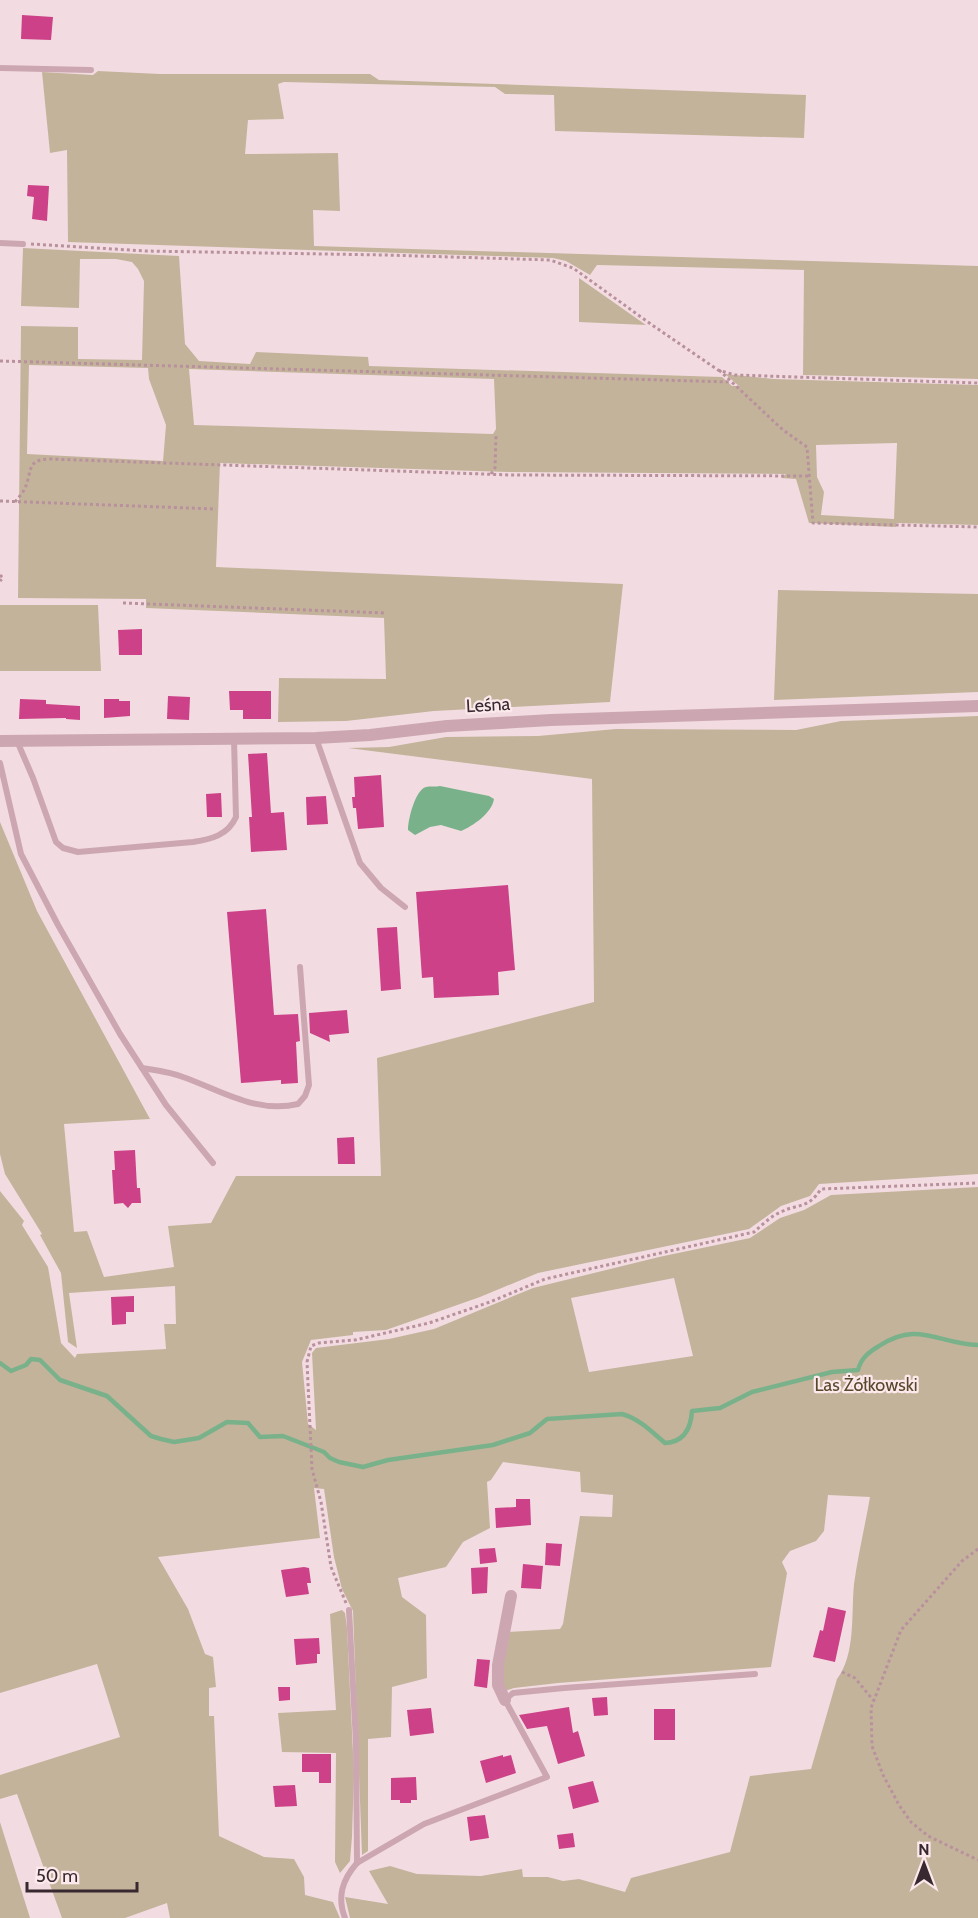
<svg xmlns="http://www.w3.org/2000/svg" width="978" height="1918" viewBox="0 0 978 1918" font-family="Cabin,sans-serif">
<style>
.green{fill:#c4b39b;fill-rule:evenodd}
.water{fill:#79b28a}
.lines{fill:none;stroke-linecap:round;stroke-linejoin:round}
.stream{stroke:#79b28a;stroke-width:4.5}
.building{fill:#cc4187}
.path{stroke:#b8919d;stroke-width:3;stroke-dasharray:3 3;stroke-linecap:butt}
.service{stroke:#cca7b2;stroke-width:6}
.minor{stroke:#cca7b2;stroke-width:12}
.labels{text-anchor:middle;stroke-width:4.5;stroke-linejoin:round;paint-order:stroke}
.street-label{font-size:18px;fill:#38282f;stroke:#fbe9ec}
.park-label{font-size:18px;fill:#58472a;stroke:#fbe9ec}
</style>
<rect width="100%" height="100%" fill="#f3dce1"/>
<g class="green">
<polygon points="98,71 160,74 370,74 379,80 806,95 804,138 555,131 554,95 505,94 495,87 284,82 278,84 284,119 248,120 245,154 338,153 340,211 313,210 314,246 978,266 978,379 803,375 804,270 597,265 590,275 566,261 553,258 68,242 67,150 50,153 42,72 93,75"/>
<path d="M23 248 179 256 185 344 199 361 250 364 256 352 368 357 369 366 722 377 732 386H739L725 374 774 379 978 385V525L896 523V527L809 523 796 479 781 478 786 474 508 472 220 463 216 567 623 584 610 702 434 711 346 721 278 722 279 678 386 679 384 618 146 608V599L18 598 21 326 78 327V359L142 360 144 281 138 269 132 262 116 259H80L79 308 21 306ZM29 365 148 368 149 379 166 425 163 461 27 454ZM189 369 494 379 496 429 493 434 194 425ZM897 443 894 519 821 515 824 492 817 477 816 445Z"/>
<polygon points="579,278 646,325 579,322"/>
<polygon points="778,590 978,594 978,692 774,700"/>
<polygon points="0,605 98,605 101,671 0,671"/>
<path d="M978 716V1174L819 1184 810 1196 781 1206 749 1229 538 1273 480 1297 386 1330 353 1332V1335L311 1340 302 1362 308 1424 316 1430 312 1353 316 1348 389 1339 434 1329 533 1288 659 1257 750 1238 780 1218 804 1210 831 1195 978 1187V1918H350L345 1897 388 1904 369 1871 390 1866 417 1874 481 1876 522 1869 523 1877H548L563 1881 579 1879 625 1892 631 1878 730 1852 750 1776 811 1769 837 1679C856 1654 851 1614 854 1584 858 1555 865 1526 870 1497L828 1495 824 1531 816 1541 790 1551 782 1562 787 1573 771 1667 558 1683 514 1688 505 1691 501 1684 508 1632 560 1629 563 1624 580 1516 612 1517 613 1495 581 1492 580 1472 503 1462 491 1480 487 1482 490 1528 463 1542 446 1567 398 1578 402 1597 426 1615 427 1678 392 1687 391 1737 368 1739V1851L362 1855 353 1611 342 1589 334 1557 324 1489 314 1488 320 1538 158 1557 188 1609 205 1654 213 1657 216 1687 209 1688V1716H214L219 1836 264 1857 294 1859 304 1877 305 1895 333 1902 340 1918H170L167 1903 125 1918H62L17 1794 0 1799V1775L120 1737 97 1664 0 1693V1191L24 1221 22 1225 48 1267 61 1343 75 1358 77 1354 166 1349 164 1324H176L175 1286 69 1293 77 1348 68 1342 61 1273 40 1235 42 1234 5 1174 0 1154V822L37 911 150 1119 64 1124 74 1232 87 1231 104 1277 174 1267 168 1226 211 1223 236 1176H381L377 1058 594 1002 592 779 348 748 389 747 446 737 538 736 616 729 796 730 841 721ZM674 1278 693 1356 589 1372 571 1298Z"/>
<polygon points="342,1610 345,1613 347,1628 354,1773 352,1837 350,1861 340,1873 335,1862 336,1753 282,1752 278,1713 336,1710 330,1614"/>
<polygon points="0,1822 30,1918 0,1918"/>
</g>
<path class="water" d="M440 786 489 796 494 799C492 813 473 826 461 831L441 825 430 827 415 835 408 830C408 820 415 790 426 787 430 786 436 787 440 786Z"/>
<g class="lines">
<path class="stream" d="M0 1363 11 1371 26 1365 31 1359 40 1360 60 1380 107 1396 151 1436 161 1439 174 1442 199 1438 227 1422 248 1423 260 1437 283 1436 324 1452 330 1458 339 1462 363 1467 388 1460 493 1445 530 1433 547 1419 622 1414C638 1418 652 1432 665 1443 684 1442 691 1428 692 1411L720 1408 752 1392 832 1372 858 1370C861 1358 869 1352 879 1346 918 1320 938 1344 978 1345"/>
</g>
<g class="building">
<polygon points="22,15 53,17 51,40 21,39"/>
<polygon points="28,185 49,186 47,221 32,219 34,197 27,196"/>
<polygon points="142,629 142,655 119,655 118,630"/>
<polygon points="229,691 271,691 271,719 243,719 243,710 230,710"/>
<polygon points="168,696 190,697 189,720 167,719"/>
<polygon points="20,699 46,700 46,704 80,706 80,720 66,719 66,718 19,719"/>
<polygon points="104,699 119,699 119,701 130,701 130,716 104,718"/>
<polygon points="267,753 271,813 284,812 287,850 251,852 249,817 252,817 248,754"/>
<polygon points="381,775 384,827 358,829 356,808 353,808 352,797 355,797 354,777"/>
<polygon points="221,793 222,817 207,817 206,794"/>
<polygon points="326,796 328,824 307,825 306,797"/>
<polygon points="508,885 515,970 498,972 499,995 434,998 433,977 422,978 416,892"/>
<polygon points="266,909 274,1015 298,1014 300,1041 296,1042 298,1083 281,1084 281,1080 241,1083 227,912"/>
<polygon points="397,927 401,989 381,991 377,928"/>
<polygon points="347,1010 349,1033 329,1035 330,1042 310,1033 309,1013"/>
<polygon points="354,1137 355,1164 338,1164 337,1138"/>
<polygon points="135,1150 137,1188 140,1188 141,1203 132,1203 128,1208 123,1203 114,1204 112,1170 115,1170 114,1151"/>
<polygon points="134,1296 134,1312 126,1312 126,1324 112,1325 111,1297"/>
<polygon points="516,1499 530,1499 531,1525 496,1528 495,1508 516,1507"/>
<polygon points="546,1543 562,1544 560,1566 545,1565"/>
<polygon points="495,1548 497,1562 480,1564 479,1549"/>
<polygon points="523,1564 543,1566 541,1589 521,1588"/>
<polygon points="304,1567 309,1568 311,1583 307,1583 309,1594 286,1597 281,1570"/>
<polygon points="488,1567 487,1593 472,1594 471,1568"/>
<polygon points="828,1607 846,1611 835,1662 813,1657 820,1630 823,1631"/>
<polygon points="319,1638 320,1654 317,1654 317,1663 296,1665 294,1639"/>
<polygon points="477,1659 490,1660 487,1688 474,1686"/>
<polygon points="278,1687 290,1687 290,1700 279,1701"/>
<polygon points="607,1697 608,1715 594,1716 592,1698"/>
<polygon points="569,1707 573,1733 578,1731 585,1756 558,1764 547,1726 527,1729 519,1715"/>
<polygon points="431,1708 434,1733 410,1736 407,1710"/>
<rect x="654" y="1709" width="21" height="31"/>
<polygon points="302,1754 331,1754 331,1783 319,1783 319,1772 302,1772"/>
<polygon points="503,1755 503,1757 511,1755 516,1773 486,1783 480,1761"/>
<polygon points="416,1777 417,1800 411,1800 411,1803 400,1803 400,1800 391,1800 391,1778"/>
<polygon points="593,1781 599,1802 573,1809 568,1787"/>
<polygon points="295,1785 297,1806 275,1807 273,1786"/>
<polygon points="485,1815 489,1838 470,1841 467,1817"/>
<polygon points="573,1833 575,1847 559,1849 557,1835"/>
</g>
<g class="lines">
<g class="path">
<polyline points="31,244 146,251 386,255 550,260 573,268 655,327 718,370 735,375 978,383"/>
<polyline points="0,361 731,382"/>
<polyline points="719,370 783,430 807,447 813,523 978,527"/>
<polyline points="491,474 495,468 496,435"/>
<polyline points="0,501 216,509"/>
<path d="M15 502C18 498 22 494 24 490 33 473 25 459 50 459L511 475 810 476"/>
<polyline points="0,575 3,578 0,581"/>
<polyline points="123,603 385,613"/>
<polyline points="978,1549 962,1561 901,1630 871,1708 872,1746 883,1775 899,1805 911,1822 928,1836 978,1860"/>
<path d="M346 1603 331 1567 321 1502 312 1469 307 1362 311 1346 319 1343 355 1340 429 1323 490 1302 545 1279 754 1232C762 1225 771 1216 781 1212 798 1203 807 1210 821 1189L978 1183"/>
<polyline points="842,1672 855,1678 873,1700"/>
</g>
<g class="service">
<polyline points="0,68 91,70"/>
<polyline points="0,243 23,244"/>
<polyline points="316,738 360,863 381,888 405,907"/>
<path d="M17 741 33 778 56 842 63 848 78 852 193 842C212 839 228 835 236 817L234 739"/>
<polyline points="0,763 21,854 58,925 120,1034 166,1105 213,1163"/>
<path d="M142 1068C155 1070 170 1072 183 1077 220 1090 256 1114 298 1104L305 1096 309 1085 300 967"/>
<polyline points="349,1610 356,1742 357,1863"/>
<path d="M345 1918C337 1897 342 1880 357 1863L424 1824 547 1777 505 1700 513 1693 564 1688 755 1674"/>
</g>
<g class="minor">
<polyline points="0,741 316,738 370,735 447,726 551,720 978,706"/>
<polyline points="505,1700 498,1685 498,1665 511,1596"/>
</g>
</g>
<g class="labels">
<g class="street-label">
<text transform="translate(488 705) rotate(-3)" y="6">Leśna</text>
</g>
<g class="park-label">
<text x="866" y="1391">Las Żółkowski</text>
</g>
</g>
<g transform="translate(924 1864)" stroke="#fbe9ec" stroke-width="4.5" paint-order="stroke">
<path d="M0-4.5L10 22L0 15L-10 22Z" fill="#38282f"/>
<text y="-9" font-size="16" font-weight="bold" text-anchor="middle" fill="#38282f">N</text>
</g>
<path d="M27 1882v9h110v-9" fill="none" stroke="#38282f" stroke-width="3"/>
<text x="36" y="1882" font-size="18" fill="#38282f" stroke="#fbe9ec" stroke-width="4.5" paint-order="stroke">50 m</text>
</svg>
